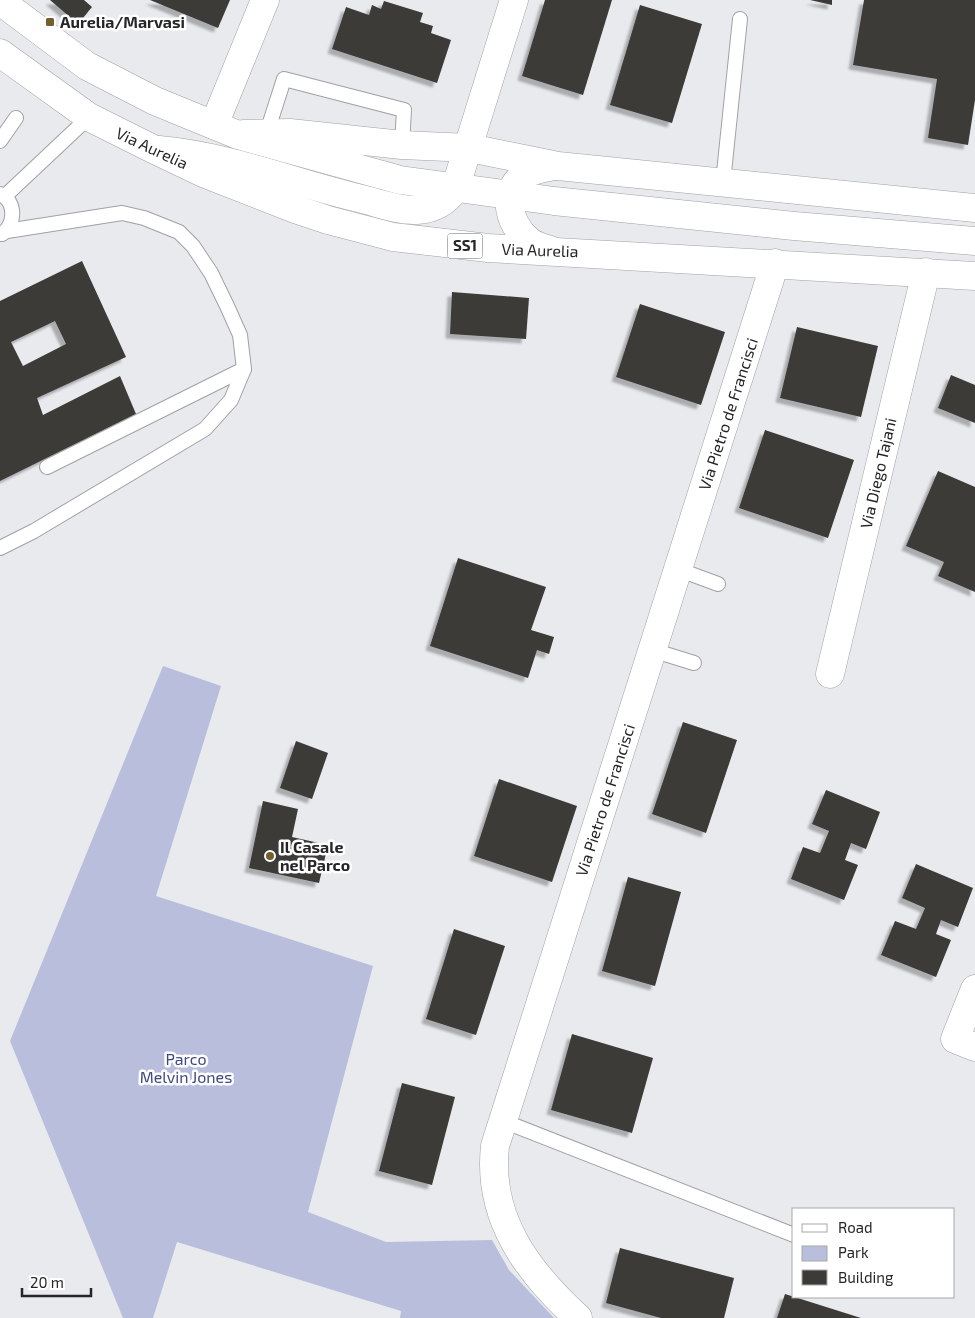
<svg xmlns="http://www.w3.org/2000/svg" width="975" height="1318" viewBox="0 0 975 1318" font-family="'Exo 2',sans-serif">
<style>
.green{fill:#b8bedb}
.building{fill:#3d3b38;fill-rule:evenodd;filter:url(#shadow)}
.lines{fill:none;stroke-linecap:round;stroke-linejoin:round}
.lane-casing{stroke:#a0a1a5;stroke-width:16}
.street-casing{stroke:#a0a1a5;stroke-width:29}
.secondary-casing{stroke:#a0a1a5;stroke-width:29}
.primary-casing{stroke:#a0a1a5;stroke-width:29}
.lane{stroke:#fff;stroke-width:14}
.street{stroke:#fff;stroke-width:28}
.secondary{stroke:#fff;stroke-width:28}
.primary{stroke:#fff;stroke-width:28}
.poi-dot{fill:#755e2e;stroke:#fff;stroke-width:2}
.labels{text-anchor:middle;stroke-width:5;stroke-linejoin:round;paint-order:stroke}
.shield{fill:#fff;stroke:#676768;stroke-width:1}
.shield-label{font-size:15px;font-weight:bold;fill:#262628}
.poi-label{font-size:16px;font-weight:bold;fill:#262628;stroke:#fff;text-anchor:start}
.street-label{font-size:16px;fill:#262628;stroke:#fff}
.park-label{font-size:16px;fill:#414982;stroke:#fff}
</style>
<defs>
<filter id="shadow"><feDropShadow dx="-4.5" dy="4.5" stdDeviation="1" flood-color="#0004"/></filter>
</defs>
<rect width="100%" height="100%" fill="#e8eaee"/>
<polygon class="green" points="163,666 221,686 156,896 373,966 308,1212 386,1242 492,1240 509,1270 554,1318 400,1318 401,1311 177,1242 153,1318 123,1318 10,1041"/>
<g class="building">
<polygon points="50,0 84,0 92,7 78,24"/>
<polygon points="150,0 230,0 218,28"/>
<polygon points="545,0 612,0 583,95 522,76"/>
<polygon points="810,0 832,0 832,5"/>
<polygon points="864,0 975,0 975,100 968,145 928,138 937,79 853,65"/>
<polygon points="384,1 423,13 420,22 433,26 431,33 451,40 437,83 332,49 346,7 369,15 372,5 381,9"/>
<polygon points="640,5 702,24 672,123 610,105"/>
<path d="M82 261 126 357 37 398 43 415 120 376 136 414 0 481V301ZM55 321 66 344 23 366 11 342Z"/>
<polygon points="452,292 529,298 526,339 450,334"/>
<polygon points="640,304 725,332 701,405 616,377"/>
<polygon points="797,327 878,346 861,417 780,398"/>
<polygon points="951,375 975,385 975,423 938,408"/>
<polygon points="765,430 854,460 828,538 739,508"/>
<polygon points="938,471 975,487 975,592 938,576 944,562 906,546"/>
<polygon points="458,558 546,587 531,630 554,637 549,654 537,650 528,678 430,646"/>
<polygon points="683,722 737,740 706,833 652,814"/>
<polygon points="296,741 328,753 312,799 280,788"/>
<polygon points="499,779 577,806 552,882 474,856"/>
<polygon points="826,790 880,812 866,849 851,843 845,860 858,865 844,900 791,879 803,847 820,853 829,831 812,824"/>
<polygon points="263,801 298,809 292,837 328,845 319,883 249,868"/>
<polygon points="916,864 973,888 958,927 941,920 936,934 951,940 936,977 881,955 895,921 916,929 925,908 902,898"/>
<polygon points="628,877 681,892 655,986 602,971"/>
<polygon points="454,929 505,946 476,1035 426,1019"/>
<polygon points="572,1034 653,1058 632,1133 551,1110"/>
<polygon points="402,1083 455,1097 432,1185 379,1171"/>
<polygon points="620,1248 734,1278 724,1318 661,1318 606,1303"/>
<polygon points="785,1294 861,1318 777,1318"/>
</g>
<g class="lines">
<g class="lane-casing">
<g id="lane">
<polyline points="267,132 284,79 404,110 402,145"/>
<polyline points="0,141 16,118"/>
<polyline points="723,182 740,19"/>
<path d="M0 194C16 201 16 224 2 234"/>
<polyline points="5,196 89,117"/>
<polyline points="47,467 244,369"/>
<polyline points="0,548 34,531 205,429 231,400 244,369 240,335 227,306 211,273 193,246 179,232 144,218 122,213 7,231"/>
<polyline points="680,570 718,584"/>
<polyline points="652,650 694,663"/>
<polyline points="503,1121 794,1235"/>
</g>
</g>
<g class="street-casing">
<g id="street">
<polyline points="214,125 265,0"/>
<polyline points="244,134 290,133 402,145 470,148 558,166 975,208"/>
<path d="M550 250C543 248 535 246 529 241 507 223 500 188 528 173 536 169 546 168 554 166"/>
<polyline points="830,674 926,272"/>
<polyline points="975,989 955,1039 975,1047"/>
<path d="M578 1318C527 1271 487 1218 495 1146L775 263"/>
</g>
</g>
<g class="secondary-casing">
<path id="secondary" d="M159 150C228 156 291 182 358 198 376 202 398 211 417 210 434 209 446 202 455 189L514 0"/>
</g>
<g class="primary-casing">
<g id="primary">
<polyline points="0,1 87,66 155,101 238,135 400,180 554,201 794,226 975,241"/>
<polyline points="0,53 89,117 153,149 203,173 295,209 328,220 393,237 488,248 975,276"/>
</g>
</g>
<use href="#lane" class="lane"/>
<use href="#street" class="street"/>
<use href="#secondary" class="secondary"/>
<use href="#primary" class="primary"/>
</g>
<g class="poi-dot">
<rect x="45" y="17" width="10" height="10" rx="2.5"/>
<circle cx="270" cy="856" r="5"/>
</g>
<g class="labels">
<rect class="shield" x="447.5" y="233.5" width="35" height="25" rx="4"/>
<g class="shield-label">
<text x="465" y="251">SS1</text>
</g>
<g class="poi-label">
<text x="60" y="28">Aurelia/Marvasi</text>
<text x="280" y="853">Il Casale<tspan x="280" dy="18">nel Parco</tspan></text>
</g>
<g class="street-label">
<text transform="translate(152 148) rotate(25)" y="6">Via Aurelia</text>
<text transform="translate(540 250) rotate(2)" y="6">Via Aurelia</text>
<text transform="translate(728 414) rotate(-72)" y="6">Via Pietro de Francisci</text>
<text transform="translate(878 473) rotate(-77)" y="6">Via Diego Tajani</text>
<text transform="translate(605 800) rotate(-72)" y="6">Via Pietro de Francisci</text>
</g>
<g class="park-label">
<text x="186" y="1065">Parco<tspan x="186" dy="18">Melvin Jones</tspan></text>
</g>
</g>
<rect x="792" y="1208" width="162" height="90" fill="#ffffff" stroke="#a8a8a9"/>
<rect x="802" y="1224" width="25" height="8" fill="#ffffff" stroke="#a8a8a9"/>
<text x="838" y="1233" font-size="15" fill="#262628">Road</text>
<rect x="802" y="1246" width="25" height="15" fill="#b8bedb" stroke="#a8a8a9"/>
<text x="838" y="1258" font-size="15" fill="#262628">Park</text>
<rect x="802" y="1270" width="25" height="15" fill="#3d3b38" stroke="#a8a8a9"/>
<text x="838" y="1283" font-size="15" fill="#262628">Building</text>
<path d="M22 1288v8h69v-8" fill="none" stroke="#262628" stroke-width="2.5"/>
<text x="30" y="1288" font-size="15" fill="#262628" stroke="#ffffff" stroke-width="4" paint-order="stroke">20 m</text>
</svg>
